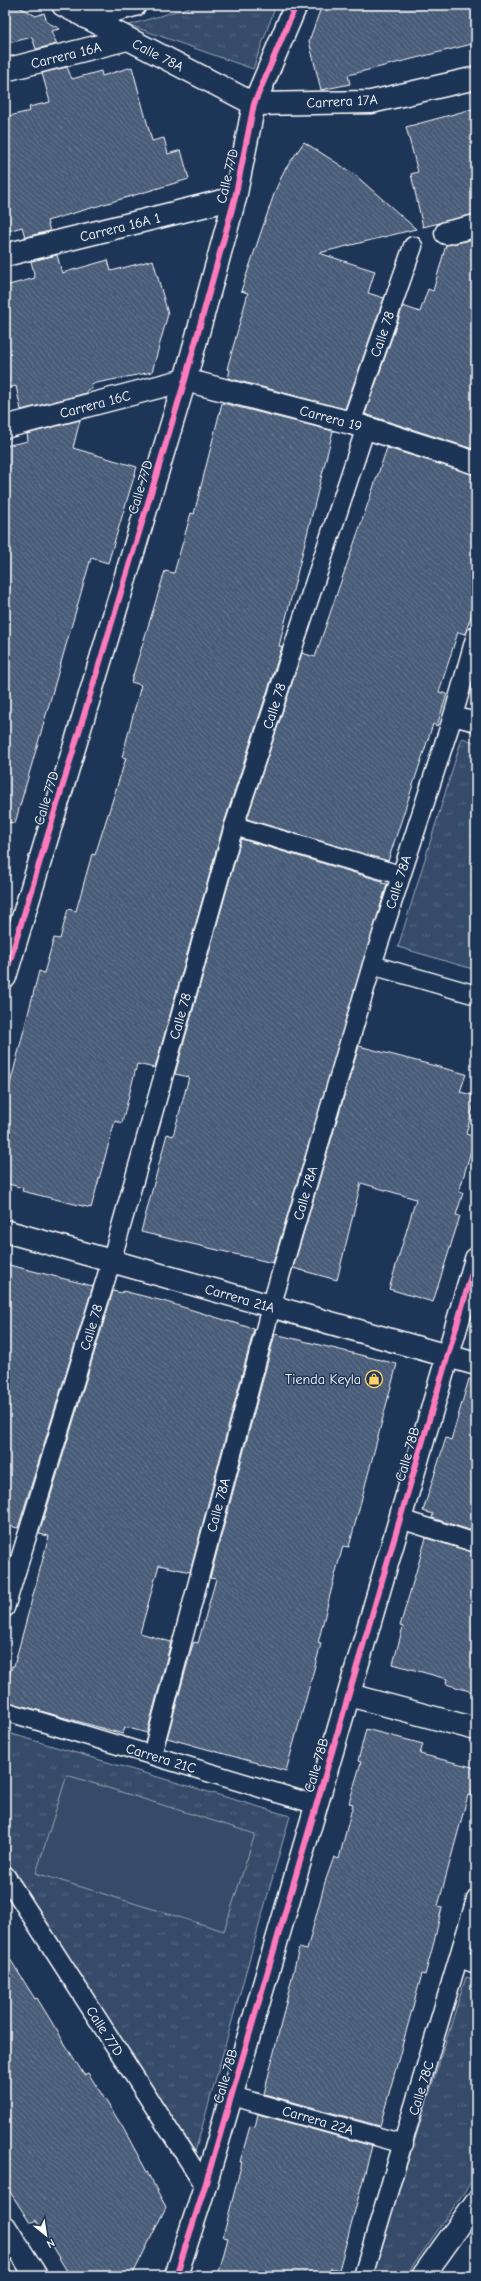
<svg xmlns="http://www.w3.org/2000/svg" width="481" height="2281" viewBox="0 0 481 2281" font-family="'Comic Neue',sans-serif">
<style>
.grass{fill:url(#grass-tufts);stroke:#9aa5b4}
.pitch{fill:#364b69;stroke:#9aa5b4}
.building{fill:url(#building-back-hatch);stroke:#fff}
.lines{fill:none;stroke-linecap:round;stroke-linejoin:round}
.service-casing{stroke:#fff;stroke-width:21}
.minor-casing{stroke:#fff;stroke-width:25}
.tertiary-casing{stroke:#fff;stroke-width:25}
.service{stroke:#1d3557;stroke-width:18}
.minor{stroke:#1d3557;stroke-width:22}
.tertiary{stroke:#1d3557;stroke-width:22}
.cycleway-casing{stroke:#1d3557;stroke-width:8}
.cycleway{stroke:#fd7abc;stroke-width:6}
.labels{text-anchor:middle;stroke-width:3;stroke-linejoin:round;paint-order:stroke}
.street-label{font-size:14px;fill:#fff;stroke:#1d3557}
.poi-label{font-size:14px;fill:#fff;stroke:#1d3557;text-anchor:end}
</style>
<defs>
<pattern id="grass-tufts" width="24" height="20" patternUnits="userSpaceOnUse"><rect width="24" height="20" fill="#364b69"/><path d="M3 7l-1-3M5 7V3M7 7l1-3M15 17l-1-3M17 17v-4M19 17l1-3" fill="none" stroke="#546680"/></pattern>
<pattern id="building-back-hatch" width="6" height="6" patternUnits="userSpaceOnUse"><rect width="6" height="6" fill="#4a5d79"/><path d="M-1 5l2 2M0 0l6 6M5-1l2 2" fill="none" stroke="#65758d"/></pattern>
</defs>
<rect width="100%" height="100%" fill="#1d3557"/>
<filter id="ink" filterUnits="userSpaceOnUse"><feTurbulence type="fractalNoise" baseFrequency=".025" numOctaves="2"/><feDisplacementMap in="SourceGraphic" scale="8" xChannelSelector="R" yChannelSelector="G"/><feConvolveMatrix kernelMatrix="1 2 1 2 8 2 1 2 1" color-interpolation-filters="sRGB"/></filter>
<g filter="url(#ink)">
<g class="grass">
<polygon points="197,5 276,5 253,69 129,25"/>
<polygon points="462,738 476,743 476,970 398,947"/>
<polygon points="5,1732 290,1816 195,2152 5,1861"/>
<polygon points="466,1977 476,1980 476,2175 406,2276 372,2276"/>
</g>
<polygon class="pitch" points="67,1775 255,1834 224,1931 36,1873"/>
<g class="building">
<polygon points="5,5 16,5 36,16 44,13 47,22 60,29 51,31 57,44 36,49 32,37 5,44"/>
<polygon points="322,5 476,5 476,43 348,75 350,84 321,90 309,41"/>
<polygon points="67,67 72,79 101,71 102,76 132,67 152,141 164,138 168,154 181,150 189,179 47,221 50,231 25,237 22,227 5,232 5,117 30,111 29,107 50,102 42,73"/>
<polygon points="476,108 476,214 423,227 411,174 418,172 406,127"/>
<polygon points="304,142 354,174 416,229 319,253 375,271 368,293 384,298 345,409 228,378 230,370 227,369 248,293 241,291 275,191 284,171"/>
<polygon points="476,239 476,450 365,414 403,306 420,312 428,289 433,291 446,245"/>
<polygon points="57,255 62,273 108,260 111,271 153,260 168,314 152,372 91,384 92,389 87,390 87,393 21,410 16,386 5,389 5,286 35,278 31,261"/>
<polygon points="222,403 333,431 279,646 282,647 224,823 155,1068 137,1064 122,1123 115,1121 91,1208 22,1191 23,1188 5,1183 5,1104 39,971 44,973 54,938 60,939 68,909 76,911 92,854 95,855 126,758 122,757 141,685 131,682 165,571 174,573 191,513 194,514"/>
<polygon points="80,420 73,448 137,467 108,563 91,558 15,823 5,822 5,446 28,441 27,434"/>
<polygon points="387,448 476,475 476,601 465,634 458,632 439,692 447,694 437,726 433,724 388,861 247,819 302,653 315,657"/>
<polygon points="241,839 382,881 381,883 387,884 273,1263 141,1232 167,1134 173,1136 189,1077 175,1074"/>
<polygon points="359,1046 466,1074 460,1092 476,1096 466,1134 475,1137 459,1192 463,1193 456,1215 460,1216 433,1302 389,1289 416,1199 361,1183 337,1280 293,1268"/>
<polygon points="5,1264 93,1286 18,1528 5,1525"/>
<polygon points="113,1291 122,1293 123,1291 163,1301 254,1329 190,1572 159,1565 140,1633 171,1642 147,1733 125,1727 123,1734 5,1701 5,1691 12,1666 14,1666 49,1536 39,1534"/>
<polygon points="275,1334 397,1364 349,1547 343,1546 334,1579 318,1643 321,1644 286,1771 167,1738 192,1647 194,1642 198,1643 216,1579 210,1578"/>
<polygon points="469,1379 476,1380 476,1532 432,1518 433,1514 423,1511 446,1438 451,1440"/>
<polygon points="426,1538 476,1553 476,1693 446,1684 447,1679 393,1664 403,1627 400,1626"/>
<polygon points="366,1729 423,1744 420,1754 476,1768 471,1796 468,1795 438,1906 442,1907 434,1942 425,1975 422,1974 380,2126 264,2094 299,1948 307,1950 325,1882 334,1857 339,1859 353,1804 349,1803 361,1762 358,1761"/>
<polygon points="5,1951 35,1999 37,1998 84,2075 88,2073 122,2126 166,2207 132,2276 70,2276 36,2220 30,2223 5,2184"/>
<polygon points="258,2114 372,2146 339,2270 331,2268 328,2276 235,2276 219,2272 228,2238 223,2237 242,2162 240,2162 250,2126 255,2127"/>
</g>
<g class="lines">
<g class="service-casing">
<g id="service">
<polyline points="351,423 413,246"/>
<polyline points="453,716 476,722"/>
<polyline points="234,826 400,875"/>
<polyline points="372,965 476,995"/>
<polyline points="400,1519 476,1543"/>
<polyline points="5,1608 111,1262 234,826 366,427"/>
<polyline points="5,1711 317,1805"/>
<polyline points="152,1755 271,1307 372,965 453,716 476,635"/>
<polyline points="5,1875 205,2186"/>
<polyline points="460,1958 476,1964"/>
<polyline points="232,2096 404,2144"/>
<polyline points="363,2276 476,1899"/>
</g>
</g>
<g class="minor-casing">
<g id="minor">
<polyline points="63,5 254,104 371,102 476,78"/>
<polyline points="87,18 135,5"/>
<polyline points="5,70 127,39"/>
<polyline points="446,233 476,226"/>
<polyline points="5,255 235,198"/>
<polyline points="5,427 185,380 351,423 476,463"/>
<polyline points="5,977 185,380 235,198 254,104 296,5"/>
<polyline points="5,1231 476,1364"/>
<polyline points="349,1695 476,1729"/>
<polyline points="176,2276 205,2186 476,1259"/>
<polyline points="423,2276 476,2202"/>
</g>
</g>
<g class="tertiary-casing">
<polyline id="tertiary" points="5,2227 36,2276"/>
</g>
<use href="#service" class="service"/>
<use href="#minor" class="minor"/>
<use href="#tertiary" class="tertiary"/>
<g class="cycleway-casing">
<g id="cycleway">
<polyline points="5,977 185,380 235,198 254,104 296,5"/>
<polyline points="176,2276 205,2186 476,1259"/>
</g>
</g>
<use href="#cycleway" class="cycleway"/>
</g>
</g>
<defs>
<g id="shop-ring" transform="scale(0.9)"><circle r="9.5" fill="#1d3557" stroke="#ffd166" stroke-width="1.5"/><path d="M-5-2.5h2.3a2.7 3.5 0 0 1 5.4 0H5L5.5 6h-11ZM-1.5-2.5h3a1.5 2.3 0 0 0-3 0Z" fill="#ffd166"/></g>
</defs>
<g fill-rule="evenodd">
<use href="#shop-ring" x="374" y="1379"/>
</g>
<g class="labels">
<g class="street-label">
<text transform="translate(66 55) rotate(-14)" y="5">Carrera 16A</text>
<text transform="translate(158 55) rotate(27)" y="5">Calle 78A</text>
<text transform="translate(342 101) rotate(-3)" y="5">Carrera 17A</text>
<text transform="translate(227 176) rotate(-77)" y="5">Calle 77D</text>
<text transform="translate(120 227) rotate(-14)" y="5">Carrera 16A 1</text>
<text transform="translate(382 334) rotate(-71)" y="5">Calle 78</text>
<text transform="translate(95 404) rotate(-15)" y="5">Carrera 16C</text>
<text transform="translate(331 418) rotate(15)" y="5">Carrera 19</text>
<text transform="translate(140 487) rotate(-73)" y="5">Calle 77D</text>
<text transform="translate(274 706) rotate(-72)" y="5">Calle 78</text>
<text transform="translate(46 798) rotate(-73)" y="5">Calle 77D</text>
<text transform="translate(398 882) rotate(-72)" y="5">Calle 78A</text>
<text transform="translate(180 1016) rotate(-74)" y="5">Calle 78</text>
<text transform="translate(305 1193) rotate(-74)" y="5">Calle 78A</text>
<text transform="translate(240 1298) rotate(16)" y="5">Carrera 21A</text>
<text transform="translate(91 1327) rotate(-73)" y="5">Calle 78</text>
<text transform="translate(407 1454) rotate(-74)" y="5">Calle 78B</text>
<text transform="translate(218 1505) rotate(-75)" y="5">Calle 78A</text>
<text transform="translate(161 1758) rotate(17)" y="5">Carrera 21C</text>
<text transform="translate(316 1765) rotate(-74)" y="5">Calle 78B</text>
<text transform="translate(105 2031) rotate(57)" y="5">Calle 77D</text>
<text transform="translate(225 2076) rotate(-74)" y="5">Calle 78B</text>
<text transform="translate(421 2088) rotate(-73)" y="5">Calle 78C</text>
<text transform="translate(318 2120) rotate(16)" y="5">Carrera 22A</text>
</g>
<g class="poi-label">
<text x="361" y="1384">Tienda Keyla</text>
</g>
</g>
<rect width="481" height="2281" fill="none" stroke="#1d3557" stroke-width="20"/>
<rect x="10" y="10" width="461" height="2261" fill="none" stroke="#fff" stroke-width="1.5" filter="url(#ink)"/>
<g transform="translate(46 2235) rotate(150)" stroke="#1d3557" stroke-width="3" paint-order="stroke">
<path d="M0-3L7 15L0 10L-7 15Z" fill="#ffffff"/>
<text y="-6" font-size="11" font-weight="bold" text-anchor="middle" fill="#ffffff">N</text>
</g>
</svg>
